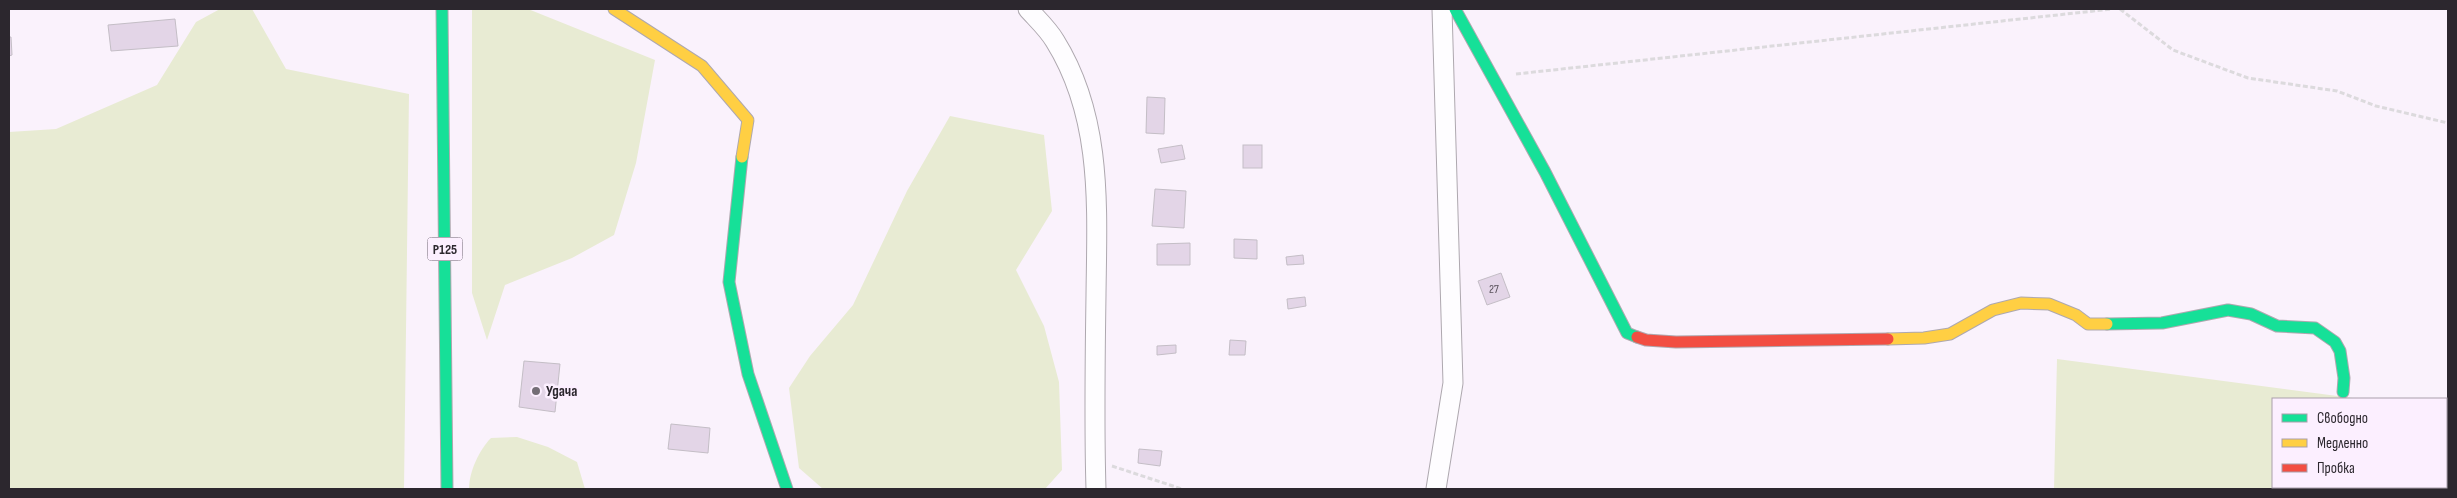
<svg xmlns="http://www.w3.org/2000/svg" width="2457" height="498" viewBox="0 0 2457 498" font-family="'Sofia Sans Condensed',sans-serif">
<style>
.green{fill:#e8ebd3}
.building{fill:#e3d5e7;stroke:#c4bec6}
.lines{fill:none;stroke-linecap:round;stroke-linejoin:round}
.street-casing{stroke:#aea8af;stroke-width:21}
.fast-casing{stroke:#aea8af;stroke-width:13}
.slow-casing{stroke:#aea8af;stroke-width:13}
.jam-casing{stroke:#aea8af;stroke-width:13}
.path{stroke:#dcdadd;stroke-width:3;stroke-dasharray:5 2.5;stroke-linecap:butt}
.street{stroke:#fefdff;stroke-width:19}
.fast{stroke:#16e098;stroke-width:11}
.slow{stroke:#ffcf43;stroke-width:11}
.jam{stroke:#f24e42;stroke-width:11}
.poi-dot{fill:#746e76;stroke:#fcefff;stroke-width:2}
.labels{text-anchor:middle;stroke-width:5;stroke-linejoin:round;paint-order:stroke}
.number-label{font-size:12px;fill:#5a525c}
.shield{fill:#fcefff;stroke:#6a636d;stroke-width:1}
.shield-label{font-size:14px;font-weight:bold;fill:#2c272e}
.poi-label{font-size:15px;font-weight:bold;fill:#2c272e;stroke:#fcefff;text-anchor:start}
</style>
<rect width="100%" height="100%" fill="#faf2fc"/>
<g class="green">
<polygon points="220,9 252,9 286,69 409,94 404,489 9,489 9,132 56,129 157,85 196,22"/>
<polygon points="472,9 528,9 655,60 636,163 614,235 572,258 505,285 487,340 472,293"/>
<polygon points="950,116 1044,135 1052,211 1016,270 1044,326 1059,382 1062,470 1045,489 823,489 799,468 789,388 810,356 853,305 907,191"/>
<polygon points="2057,359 2360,399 2273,399 2273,487 2352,487 2352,489 2054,489"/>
<path d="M517 437 548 447 577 462 585 489H469C469 472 479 450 491 438Z"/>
</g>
<g class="building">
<polygon points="175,19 178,46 111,51 108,25"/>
<polygon points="9,37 11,37 12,55 9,56"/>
<polygon points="1147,97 1165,98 1164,134 1146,133"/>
<polygon points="1182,145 1185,159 1161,163 1158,149"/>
<rect x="1243" y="145" width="19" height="23"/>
<polygon points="1155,189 1186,191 1184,228 1152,226"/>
<polygon points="1234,239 1257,240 1257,259 1234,258"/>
<polygon points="1190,243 1190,265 1157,265 1157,244"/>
<polygon points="1303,255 1304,264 1287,265 1286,257"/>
<polygon points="1501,273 1510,297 1487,305 1478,281"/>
<polygon points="1305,297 1306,306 1288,309 1287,299"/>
<polygon points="1230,340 1246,341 1245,355 1229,355"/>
<polygon points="1176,345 1176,353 1157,355 1157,346"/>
<polygon points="524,361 560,364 555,412 519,407"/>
<polygon points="671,424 710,428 708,453 668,449"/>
<polygon points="1139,449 1162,451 1160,466 1138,463"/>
</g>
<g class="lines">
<g class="street-casing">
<g id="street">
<path d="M1028 9C1037 19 1048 29 1055 41 1103 118 1097 208 1096 295 1095 360 1094 425 1096 489"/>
<polyline points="1436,489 1453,383 1442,9"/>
</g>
</g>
<g class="fast-casing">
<g id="fast">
<polyline points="442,9 447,489"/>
<polyline points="1455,9 1545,172 1627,333 1637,337"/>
<polyline points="742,157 729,282 748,374 787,489"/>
<polyline points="2107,324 2162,323 2228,310 2251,314 2277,326 2315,328 2335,342 2340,351 2344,378 2343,392"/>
</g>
</g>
<g class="slow-casing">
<g id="slow">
<polyline points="614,9 702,66 748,120 742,157"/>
<polyline points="1888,339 1924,338 1950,334 1993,310 2021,303 2049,304 2076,315 2088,324 2107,324"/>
</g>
</g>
<g class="jam-casing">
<polyline id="jam" points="1637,337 1646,340 1676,342 1888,339"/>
</g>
<g class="path">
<polyline points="2120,9 2173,50 2248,78 2337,91 2376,106 2448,123"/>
<polyline points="1516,74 2112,9"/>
<polyline points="1112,466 1182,489"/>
</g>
<use href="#street" class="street"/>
<use href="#fast" class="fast"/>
<use href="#slow" class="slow"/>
<use href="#jam" class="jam"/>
</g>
<circle class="poi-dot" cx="536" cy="391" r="5"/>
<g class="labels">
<g class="number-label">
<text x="1494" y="293">27</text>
</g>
<rect class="shield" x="427.5" y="237.5" width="35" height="23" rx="4"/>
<g class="shield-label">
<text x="445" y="254">Р125</text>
</g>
<g class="poi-label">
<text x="546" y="396">Удача</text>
</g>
</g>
<rect width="2457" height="498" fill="none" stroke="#2c272e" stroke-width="20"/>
<rect x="2272" y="398" width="175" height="90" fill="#fcefff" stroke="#a99fab"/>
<rect x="2282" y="414" width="25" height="8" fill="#16e098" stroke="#a99fab"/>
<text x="2317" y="423" font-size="15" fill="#2c272e">Свободно</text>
<rect x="2282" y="439" width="25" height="8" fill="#ffcf43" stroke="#a99fab"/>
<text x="2317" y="448" font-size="15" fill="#2c272e">Медленно</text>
<rect x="2282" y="464" width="25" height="8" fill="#f24e42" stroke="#a99fab"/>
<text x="2317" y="473" font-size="15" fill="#2c272e">Пробка</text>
</svg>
